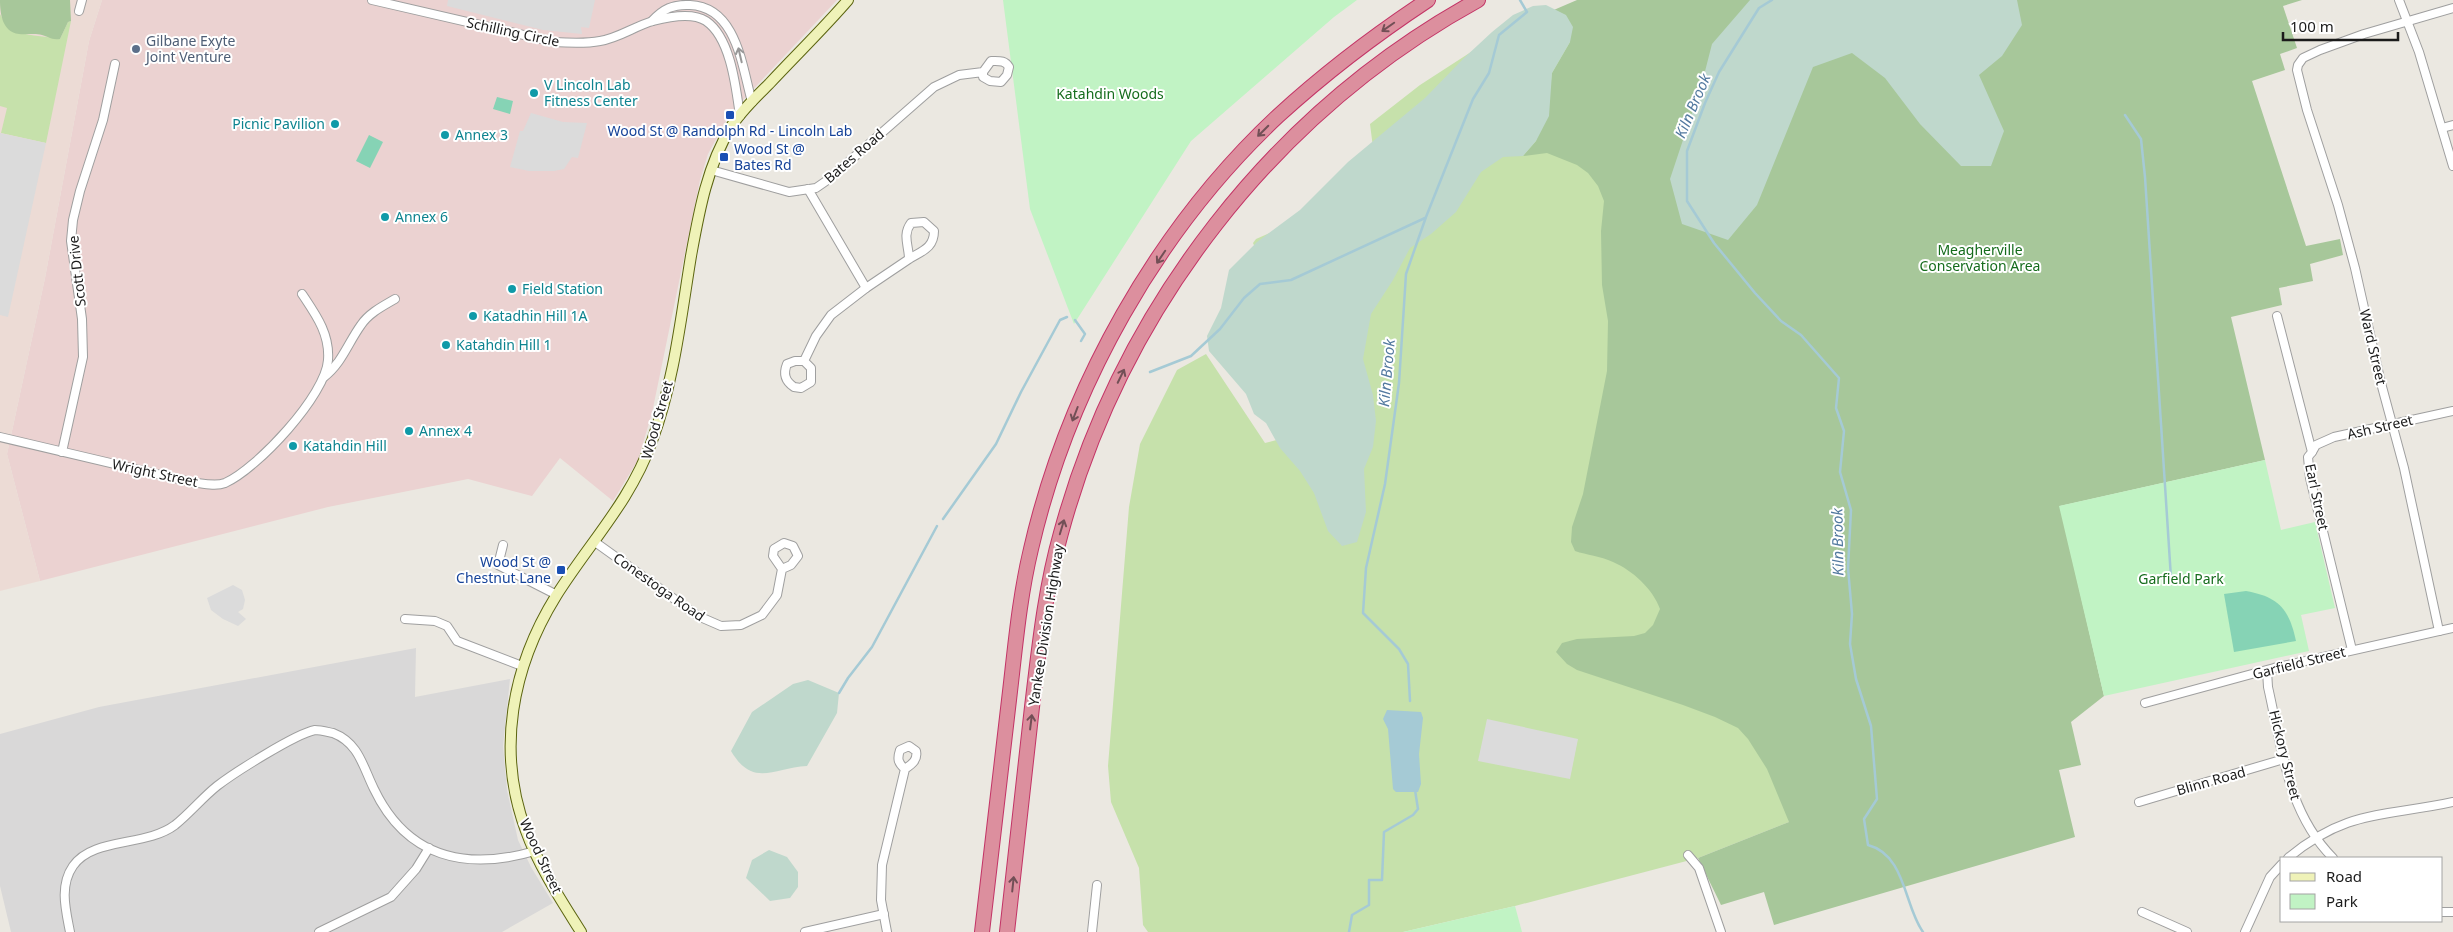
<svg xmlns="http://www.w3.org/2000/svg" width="2453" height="932" viewBox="0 0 2453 932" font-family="'Noto Sans',sans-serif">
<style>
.residential{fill:#d9d8d8}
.commercial{fill:#ebd2d1}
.military{fill:#ecdbd5}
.grass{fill:#c6e1ab}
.forest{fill:#a7c79a}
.wetland{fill:#bfd8cc}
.park{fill:#c1f3c4}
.pitch{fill:#86d3b5}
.parking{fill:#dbdbdb}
.water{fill:#a5cad5}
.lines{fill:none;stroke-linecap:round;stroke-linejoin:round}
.stream{stroke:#a5cad5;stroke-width:2.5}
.street-casing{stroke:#9f9f9f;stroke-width:10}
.secondary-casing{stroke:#5b640f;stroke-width:12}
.highway-casing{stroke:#c33466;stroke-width:16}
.street{stroke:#fff;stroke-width:8}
.secondary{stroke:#eff2b8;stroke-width:10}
.highway{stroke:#dc8f9e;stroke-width:14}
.oneway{stroke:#724f56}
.oneway2{stroke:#989898}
.service-dot{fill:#5c6f8a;stroke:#fff;stroke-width:2}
.culture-dot{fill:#0f9aa8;stroke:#fff;stroke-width:2}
.transit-dot{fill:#1a4fb4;stroke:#fff;stroke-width:2}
.labels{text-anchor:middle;stroke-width:4;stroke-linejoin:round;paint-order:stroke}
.street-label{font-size:14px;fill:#1b1b1b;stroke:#fff}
.service-label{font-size:14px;fill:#4e5e75;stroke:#fff;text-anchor:start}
.culture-label{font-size:14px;fill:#0d838f;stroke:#fff;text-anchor:start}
.park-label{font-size:14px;fill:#156c1c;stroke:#fff}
.transit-label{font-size:14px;fill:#164399;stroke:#fff}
.water-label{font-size:15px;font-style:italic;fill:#52799f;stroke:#fff}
</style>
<rect width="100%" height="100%" fill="#ebe8e1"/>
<polygon class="residential" points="416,648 415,697 510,679 503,746 507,790 518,840 531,867 553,903 502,932 11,932 0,886 0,734 99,707"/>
<polygon class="commercial" points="102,0 837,0 743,100 726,121 708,154 700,180 652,413 638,460 613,501 560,458 532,496 468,479 328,507 40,581 7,454 45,278 89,41"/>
<polygon class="military" points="0,0 102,0 89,41 45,278 7,454 40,581 0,591"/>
<g class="grass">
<polygon points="1687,9 1741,361 1789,822 1698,858 1515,906 1403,932 1148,932 1143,925 1139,868 1111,802 1108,766 1129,507 1140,444 1177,370 1206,354 1265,443 1333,425 1253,243 1256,239 1378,186 1370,124 1420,85 1488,41"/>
<path d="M0 14C11 39 37 34 60 39L68 22 71 21 46 143 1 133 7 108 0 106Z"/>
</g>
<g class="forest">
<path d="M0 0H70L71 21 68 22 60 39C50 40 50 37 42 35 35 33 26 35 19 34 2 32 0 13 0 0Z"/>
<path d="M1577 0H2302L2283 6 2297 48 2280 54 2285 70 2252 81 2306 246 2340 239 2343 255 2310 264 2313 281 2279 288 2282 305 2231 317 2265 460 2060 506 2104 696 2071 722 2081 765 2059 770 2075 837 1774 925 1764 892 1721 905 1698 858 1789 822 1767 769 1748 739 1738 728 1715 717 1683 705 1577 670 1567 664 1556 652 1562 643 1577 639 1634 636 1645 633 1653 625 1660 609C1653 589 1632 570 1613 562 1600 556 1587 555 1575 551L1571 542 1572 527 1583 494 1607 371 1608 321 1602 285 1601 231 1604 201 1598 186 1588 173 1577 165 1547 153 1523 156 1536 141 1550 89 1552 73 1570 42 1512 28Z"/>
</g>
<g class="wetland">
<polygon points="1750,0 2017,0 2022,25 2002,56 1979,75 2004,131 1991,166 1961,166 1920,124 1885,78 1852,53 1813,67 1757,205 1728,240 1682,224 1670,179 1702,83 1712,44"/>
<polygon points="1546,5 1566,15 1573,27 1570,42 1552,73 1549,116 1536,141 1523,156 1503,157 1481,172 1456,212 1431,234 1410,248 1393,280 1371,314 1363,359 1373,395 1376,421 1373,447 1364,469 1366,512 1357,542 1342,546 1328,531 1314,493 1300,471 1280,448 1266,423 1254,414 1246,394 1209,351 1207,336 1221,308 1229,270 1257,242 1300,210 1348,162 1425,98 1464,58 1492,32 1513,15 1533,6"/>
<path d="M808 680 839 693 837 713 807 766C773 768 753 788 731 751L752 712 793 684Z"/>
<polygon points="769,850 787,857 798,872 798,887 790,898 770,901 746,878 752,860"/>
</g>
<g class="park">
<polygon points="1003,0 1357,0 1334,17 1191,141 1074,324 1030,209"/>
<polygon points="2265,460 2281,530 2315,522 2335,608 2301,615 2309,651 2104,696 2059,506"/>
<polygon points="1515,906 1522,932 1403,932"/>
</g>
<g class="pitch">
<polygon points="497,97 513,101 510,114 493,109"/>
<polygon points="369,135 383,142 370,168 356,161"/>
<path d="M2246 591C2279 597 2289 609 2296 641L2234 652 2224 594Z"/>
</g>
<g class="parking">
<polygon points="448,0 595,0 589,28 581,27 582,34 543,30 447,6"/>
<polygon points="531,113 563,122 587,123 578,158 572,157 564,169 554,171 529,171 510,167 520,131 523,131"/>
<polygon points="0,133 46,143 8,317 0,315"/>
<polygon points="233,585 242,590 245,600 243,609 238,612 246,619 238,626 223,619 211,610 207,598"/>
<polygon points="1487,719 1578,739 1570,779 1478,761"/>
</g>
<polygon class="water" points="1387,710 1421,712 1423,718 1419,754 1421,784 1418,792 1396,792 1393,789 1388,729 1383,719"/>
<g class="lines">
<g class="stream">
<path d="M1772 0 1759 8 1719 72 1705 103 1687 151V201L1714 243 1755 293 1781 321 1801 335 1839 378 1836 408 1844 431 1840 472 1851 510 1848 568 1852 614 1850 644 1856 679 1871 726 1877 799 1864 819 1868 845C1906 855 1904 906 1923 932"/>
<polyline points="2125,115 2141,139 2145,177 2171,578"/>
<polyline points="1075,320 1085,334 1081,341"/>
<polyline points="1150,372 1191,356 1220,329 1244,298 1260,284 1291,280 1425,218"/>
<polyline points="943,519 996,444 1021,392 1060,320 1067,317"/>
<polyline points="839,693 848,678 872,647 937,526"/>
<polyline points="1410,701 1408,664 1399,649 1363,613 1366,568 1385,484 1399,383 1406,274 1426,217 1473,99 1489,73 1499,35 1527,12 1520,0"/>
<polyline points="1349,932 1352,915 1369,905 1369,880 1382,880 1384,832 1413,815 1418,809 1415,790"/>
</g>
<g class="street-casing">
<g id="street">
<path d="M372 0 554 42C569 43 585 44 600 41 619 38 635 26 653 21 668 17 692 12 706 21 731 38 736 88 740 116"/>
<polyline points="2399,0 2419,52 2453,166"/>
<polyline points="79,11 82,0"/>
<path d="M652 21C663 9 673 4 690 5 737 7 742 67 752 102"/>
<polyline points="2442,128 2453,125"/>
<path d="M711 170 789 192 816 188 829 179 934 87 959 75 983 72V77L990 81 1001 82 1007 75 1009 67C1005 60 999 61 991 61L983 72"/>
<path d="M808 189 866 288 909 259C909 246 902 235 911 223L924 222 934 231C934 248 922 251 909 259"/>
<polyline points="2277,316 2312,452 2308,457 2310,478 2352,650"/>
<path d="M804 361 811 368V382L801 388 794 387C785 381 783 374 787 364L795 361H804L816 336 831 315 866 288"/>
<path d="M324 377C342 363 348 343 361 325 369 313 383 306 395 299"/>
<path d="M0 437 191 482C201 483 215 487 225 483 257 469 326 395 328 360 330 334 316 315 302 294"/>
<polyline points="62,452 83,357 82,319 71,241 73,220 80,191 103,120 115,64"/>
<polyline points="2312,452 2316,445 2334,437 2453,411"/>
<polyline points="595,542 698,616 721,626 741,625 762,615 777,595 782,569 773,556 774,549 784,543 793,546 798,556 791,565 782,569"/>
<polyline points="503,545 498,565 557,595"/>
<polyline points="405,619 435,621 447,626 457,641 522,666"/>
<polyline points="2439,631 2404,468 2381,383 2355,268 2338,205 2307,110 2297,70 2298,65 2303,58 2320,50 2364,34 2453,8"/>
<path d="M2267 671 2268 687C2282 748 2287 812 2333 858"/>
<polyline points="2145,703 2274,668 2453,628"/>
<polyline points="2139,802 2284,759"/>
<polyline points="1688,855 1699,868 1721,932"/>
<path d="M2288 858C2347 809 2384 817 2453 802"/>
<polyline points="2142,912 2187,932"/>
<polyline points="2442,912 2453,912"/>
<path d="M70 932C66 911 59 886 73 866 93 837 146 847 175 825 190 813 202 798 217 786 234 773 295 734 315 730 320 730 328 732 333 733 359 743 363 767 374 789 407 858 466 871 535 851"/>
<polyline points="319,932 391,897 416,869 429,848"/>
<polyline points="805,932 884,914"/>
<path d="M887 932 881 900 882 865 905 769C912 764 918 760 916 751L909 746 900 750C897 759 898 763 905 769"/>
<polyline points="1092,932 1097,885"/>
<polyline points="2245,932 2270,877 2282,864"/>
</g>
</g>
<g class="secondary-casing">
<path id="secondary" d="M581 932C561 900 539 867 526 831 496 751 512 667 556 596 590 542 630 502 652 441 674 382 681 317 691 256 699 212 707 166 731 127 741 111 756 97 769 84 795 56 823 29 848 0"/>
</g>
<g class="highway-casing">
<g id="highway">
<path d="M982 932C991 855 1000 777 1009 700 1015 650 1019 599 1031 549 1068 388 1157 229 1278 116 1325 73 1375 35 1428 0"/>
<path d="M1007 932C1016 857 1024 782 1032 707 1039 649 1045 589 1061 533 1122 308 1274 112 1478 0"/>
</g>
</g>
<use href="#street" class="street"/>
<use href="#secondary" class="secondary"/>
<use href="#highway" class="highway"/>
</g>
<defs><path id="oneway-shaft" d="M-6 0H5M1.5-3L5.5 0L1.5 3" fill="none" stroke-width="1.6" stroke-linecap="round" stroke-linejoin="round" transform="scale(1.25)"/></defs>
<g class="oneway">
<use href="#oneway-shaft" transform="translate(1388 27) rotate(145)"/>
<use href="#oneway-shaft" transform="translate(1263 131) rotate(135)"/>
<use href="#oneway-shaft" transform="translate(1161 257) rotate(124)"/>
<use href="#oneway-shaft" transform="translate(1121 376) rotate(-64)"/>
<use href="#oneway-shaft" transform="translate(1075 414) rotate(111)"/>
<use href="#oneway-shaft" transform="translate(1062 527) rotate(-73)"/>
<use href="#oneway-shaft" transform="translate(1031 722) rotate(-83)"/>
<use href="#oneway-shaft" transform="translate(1013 884) rotate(-84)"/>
</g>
<use class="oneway2" href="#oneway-shaft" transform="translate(740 55) rotate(-103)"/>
<circle class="service-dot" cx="136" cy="49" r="5"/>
<g class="culture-dot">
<circle cx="534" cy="93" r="5"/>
<circle cx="335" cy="124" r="5"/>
<circle cx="445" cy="135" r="5"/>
<circle cx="385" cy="217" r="5"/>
<circle cx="512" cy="289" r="5"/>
<circle cx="473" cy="316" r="5"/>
<circle cx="446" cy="345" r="5"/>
<circle cx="409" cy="431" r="5"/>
<circle cx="293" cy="446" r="5"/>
</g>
<g class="transit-dot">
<rect x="725" y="110" width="10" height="10" rx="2.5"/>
<rect x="719" y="152" width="10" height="10" rx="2.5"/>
<rect x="556" y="565" width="10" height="10" rx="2.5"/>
</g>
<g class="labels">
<g class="street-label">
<text transform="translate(513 32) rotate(12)" y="5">Schilling Circle</text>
<text transform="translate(854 156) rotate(-41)" y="5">Bates Road</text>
<text transform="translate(77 271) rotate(-96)" y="5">Scott Drive</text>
<text transform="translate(2373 347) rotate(77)" y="5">Ward Street</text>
<text transform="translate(657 420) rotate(-74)" y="5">Wood Street</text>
<text transform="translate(2380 427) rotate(-13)" y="5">Ash Street</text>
<text transform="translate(155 473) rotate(12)" y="5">Wright Street</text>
<text transform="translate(2317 497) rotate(78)" y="5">Earl Street</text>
<text transform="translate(659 587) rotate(35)" y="5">Conestoga Road</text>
<text transform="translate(1046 625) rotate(-81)" y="5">Yankee Division Highway</text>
<text transform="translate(2299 663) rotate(-14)" y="5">Garfield Street</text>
<text transform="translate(2285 755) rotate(76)" y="5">Hickory Street</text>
<text transform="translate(2211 781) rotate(-16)" y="5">Blinn Road</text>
<text transform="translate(541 856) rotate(65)" y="5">Wood Street</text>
</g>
<g class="service-label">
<text x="146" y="46">Gilbane Exyte<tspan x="146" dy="16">Joint Venture</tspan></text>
</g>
<g class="culture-label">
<text x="544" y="90">V Lincoln Lab<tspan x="544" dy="16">Fitness Center</tspan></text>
<text x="325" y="129" text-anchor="end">Picnic Pavilion</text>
<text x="455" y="140">Annex 3</text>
<text x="395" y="222">Annex 6</text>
<text x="522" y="294">Field Station</text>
<text x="483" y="321">Katadhin Hill 1A</text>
<text x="456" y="350">Katahdin Hill 1</text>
<text x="419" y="436">Annex 4</text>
<text x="303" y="451">Katahdin Hill</text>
</g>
<g class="park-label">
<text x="1110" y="99">Katahdin Woods</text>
<text x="1980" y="255">Meagherville<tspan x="1980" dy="16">Conservation Area</tspan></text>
<text x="2181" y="584">Garfield Park</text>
</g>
<g class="transit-label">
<text x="730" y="136">Wood St @ Randolph Rd - Lincoln Lab</text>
<text x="734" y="154" text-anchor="start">Wood St @<tspan x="734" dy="16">Bates Rd</tspan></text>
<text x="551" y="567" text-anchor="end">Wood St @<tspan x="551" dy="16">Chestnut Lane</tspan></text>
</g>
<g class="water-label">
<text transform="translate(1693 106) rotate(-67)" y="5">Kiln Brook</text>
<text transform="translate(1387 373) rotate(-85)" y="5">Kiln Brook</text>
<text transform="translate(1838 542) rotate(-91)" y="5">Kiln Brook</text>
</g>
</g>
<rect x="2280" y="857" width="162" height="65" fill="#ffffff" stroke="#a4a4a4"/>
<rect x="2290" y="873" width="25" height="8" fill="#eff2b8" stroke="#a4a4a4"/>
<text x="2326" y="882" font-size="15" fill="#1b1b1b">Road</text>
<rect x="2290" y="894" width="25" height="15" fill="#c1f3c4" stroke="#a4a4a4"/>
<text x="2326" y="907" font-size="15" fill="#1b1b1b">Park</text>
<path d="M2283 32v8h115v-8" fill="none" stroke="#1b1b1b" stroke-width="2.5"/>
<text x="2290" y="32" font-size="15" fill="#1b1b1b" stroke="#ffffff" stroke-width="4" paint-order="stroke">100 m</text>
</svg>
